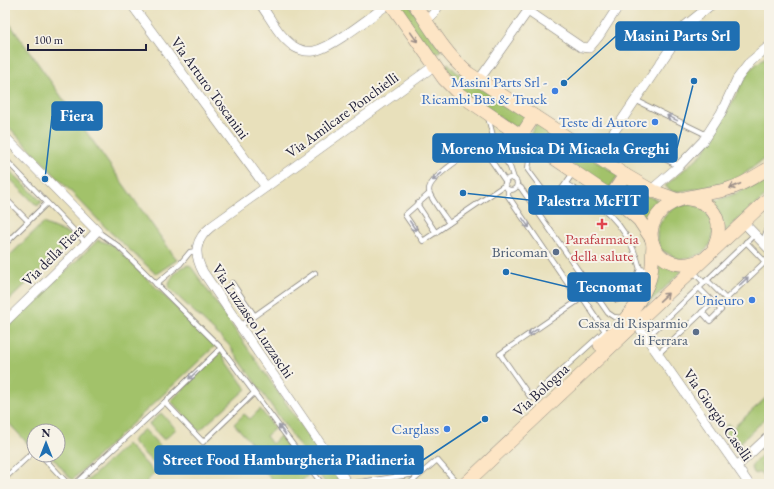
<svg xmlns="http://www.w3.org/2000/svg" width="774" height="489" viewBox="0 0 774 489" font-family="'EB Garamond',serif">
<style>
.green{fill:#a2c26a;stroke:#627252}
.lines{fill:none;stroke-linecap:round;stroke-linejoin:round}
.lane-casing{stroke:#85817b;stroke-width:6}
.street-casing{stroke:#85817b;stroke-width:10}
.secondary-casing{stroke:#85817b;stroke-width:14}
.lane{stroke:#fff;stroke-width:4.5}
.street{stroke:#fff;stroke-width:9}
.secondary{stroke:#fde5c5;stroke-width:13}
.oneway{stroke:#9a8d87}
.oneway2{stroke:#9c9ca7}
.shop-dot{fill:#3f7fe0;stroke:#f7f3e8;stroke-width:1.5}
.health-dot{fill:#e0444e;stroke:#f7f3e8;stroke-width:1.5}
.service-dot{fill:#5c6f8a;stroke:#f7f3e8;stroke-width:1.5}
.labels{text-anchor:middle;stroke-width:4;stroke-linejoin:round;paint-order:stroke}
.shop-label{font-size:15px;fill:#366cbe;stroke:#f7f3e8;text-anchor:end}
.street-label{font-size:15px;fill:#22223b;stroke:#f7f3e8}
.health-label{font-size:15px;fill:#be3a42;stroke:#f7f3e8}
.service-label{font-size:15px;fill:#4e5e75;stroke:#f7f3e8;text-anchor:end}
.leader{fill:none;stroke:#1f6fb2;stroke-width:1.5}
.callout-dot{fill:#1f6fb2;stroke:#f7f3e8;stroke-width:1.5}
.callout{fill:#1f6fb2;stroke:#1f6fb2;stroke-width:1.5}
.callout-label{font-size:16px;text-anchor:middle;font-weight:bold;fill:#fff}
</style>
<rect width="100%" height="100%" fill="#f7f3e8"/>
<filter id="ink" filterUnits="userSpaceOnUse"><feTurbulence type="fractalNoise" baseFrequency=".025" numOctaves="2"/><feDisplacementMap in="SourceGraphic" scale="8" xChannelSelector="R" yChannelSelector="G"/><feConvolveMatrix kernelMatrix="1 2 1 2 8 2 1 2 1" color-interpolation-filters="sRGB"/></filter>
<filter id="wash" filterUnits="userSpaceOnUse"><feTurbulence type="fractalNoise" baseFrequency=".012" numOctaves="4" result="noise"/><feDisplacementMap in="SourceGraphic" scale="16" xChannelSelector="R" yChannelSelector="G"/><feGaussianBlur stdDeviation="0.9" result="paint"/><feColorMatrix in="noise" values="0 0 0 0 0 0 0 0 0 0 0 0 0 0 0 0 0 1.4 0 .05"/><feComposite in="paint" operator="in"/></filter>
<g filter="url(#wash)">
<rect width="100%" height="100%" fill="#e8e0bb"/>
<g class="green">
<polygon points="396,5 409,5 441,50 433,57"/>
<polygon points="5,17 177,260 156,274 107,229 5,123"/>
<polygon points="769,54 769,155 739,178 704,188 673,192 665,186 703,153 733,101 748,71"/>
<polygon points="448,63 455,71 525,116 517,129 462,92 442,69"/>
<polygon points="537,123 618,175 609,189 529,136"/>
<polygon points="5,165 42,202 37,206 5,174"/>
<path d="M769 174V193L725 232 718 209 711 201C735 196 749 188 769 174Z"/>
<polygon points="627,182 645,195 665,203 648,222 617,196"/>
<path d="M692 204 704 209 714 224C710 252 707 254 680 260L660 249C659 245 657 240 657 236 656 226 665 214 673 209 678 205 686 205 692 204Z"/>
<polygon points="43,223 76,237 5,304 5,260"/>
<polygon points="98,240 113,245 215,346 72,480 50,455 58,455 58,431 34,431 34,442 30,446 5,419 5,329"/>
<polygon points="658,263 671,268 683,270 644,308 640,305 656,281"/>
<path d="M189 265 192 268 342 484H326L229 345 169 288C168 278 180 266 189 265Z"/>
<polygon points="220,352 246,389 199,431 171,401"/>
<polygon points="769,395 769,415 740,443 744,448 740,452 723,429 729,424 732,429"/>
<polygon points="260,409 275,428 266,436 272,444 280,436 308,475 299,484 276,484 259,466 266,459 234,424 244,414 250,419"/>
<polygon points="161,413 176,429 164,440 149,424"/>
<polygon points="144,429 174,461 162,472 132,441"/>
<polygon points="127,444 155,473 144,484 84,484"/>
<polygon points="768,449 769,458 761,465 769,477 769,484 760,472 755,474 751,468 753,464"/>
</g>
</g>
<g filter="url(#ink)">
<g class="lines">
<g class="lane-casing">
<g id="lane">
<polyline points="635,100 707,135"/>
<polyline points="488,117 495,144 510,167 514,179"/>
<polyline points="613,133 679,166"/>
<path d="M500 151C497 142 502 136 510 131"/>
<polyline points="533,155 529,161 528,170 551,201 559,193 573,173"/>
<polyline points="5,159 86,243"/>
<circle cx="511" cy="184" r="6"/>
<path d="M566 184C580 193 597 202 609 214 624 229 635 249 640 269L650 271"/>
<polyline points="517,185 521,188 608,313 614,317 622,318"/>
<polyline points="508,190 508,196 579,300"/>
<polyline points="429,194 405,215 423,241 505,185"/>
<polyline points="5,198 28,221"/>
<polyline points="417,204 436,233"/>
<polyline points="601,207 610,196"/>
<path d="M449 223C445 217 430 198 429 191 427 179 464 156 474 149L479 148 484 150 506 182"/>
<polyline points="97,231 118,246 221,348 322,484"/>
<polyline points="765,236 769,224"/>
<polyline points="746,242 769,266"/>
<polyline points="5,244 47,203"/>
<polyline points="694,272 704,283 755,234"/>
<polyline points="707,280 726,299 765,262"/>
<polyline points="232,283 254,315"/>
<polyline points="156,284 180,264 190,252 197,251"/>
<polyline points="699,288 721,310 710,321 702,312"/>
<polyline points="572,290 586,281"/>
<polyline points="583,298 605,331 531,398 500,354 579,300 593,291"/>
<polyline points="617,300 635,281 640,269"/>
<polyline points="240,326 315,273"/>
<polyline points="646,338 704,283"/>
<polyline points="221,348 165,402 203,442 254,393"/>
<polyline points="658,354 713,302"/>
<polyline points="41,455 68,484"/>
<polyline points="5,478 34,451"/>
<polyline points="75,484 165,402"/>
<polyline points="348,484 422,473"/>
<polyline points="409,484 437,460 458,484"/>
<polyline points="445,484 452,478"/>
</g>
</g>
<g class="street-casing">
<g id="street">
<polyline points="132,5 266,187"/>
<path d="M261 5C271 19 279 36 293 46 299 50 307 52 314 51 332 48 370 17 387 5"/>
<polyline points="528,11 581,47 589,48 599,36 619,5"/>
<polyline points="426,21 433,14 439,5"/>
<polyline points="479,80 532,5"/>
<polyline points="5,137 97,231 86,243 5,322"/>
<polyline points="597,157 686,25 711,5"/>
<polyline points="651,190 679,166 703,141 721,113 737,79 750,62 769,46"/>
<polyline points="743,222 769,249"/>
<polyline points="636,323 749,484"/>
<polyline points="737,466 769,436"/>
<path d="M348 484 203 272C193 253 195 239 212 226L434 66"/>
</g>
</g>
<g class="secondary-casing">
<g id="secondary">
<polyline points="392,5 444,79 459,94 619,202 639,220 651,238"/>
<path d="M415 5C431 28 446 55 468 73L625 175 651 190 678 200"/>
<polyline points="521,136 534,116"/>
<polyline points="611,196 625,175"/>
<path d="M689 199C717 203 724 224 714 248"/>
<path d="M701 260C665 277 634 239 662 210 677 195 708 195 728 189 743 185 756 176 769 168"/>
<path d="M600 345C617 329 643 302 650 278 653 267 652 256 653 244"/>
<polyline points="465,484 769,198"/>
</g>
</g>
<use href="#lane" class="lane"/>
<use href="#street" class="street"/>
<use href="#secondary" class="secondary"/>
</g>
<defs><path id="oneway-shaft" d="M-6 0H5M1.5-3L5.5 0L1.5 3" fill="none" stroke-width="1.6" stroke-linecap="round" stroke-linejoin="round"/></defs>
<g class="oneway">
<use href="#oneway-shaft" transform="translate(414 37) rotate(55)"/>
<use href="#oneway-shaft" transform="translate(735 186) rotate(157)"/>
<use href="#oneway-shaft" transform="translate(664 297) rotate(-43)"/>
</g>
<g class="oneway2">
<use href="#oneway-shaft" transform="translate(672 118) rotate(-154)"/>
<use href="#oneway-shaft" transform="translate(437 177) rotate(140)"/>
<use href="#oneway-shaft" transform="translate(526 223) rotate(55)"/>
<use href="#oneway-shaft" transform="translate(413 226) rotate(56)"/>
<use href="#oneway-shaft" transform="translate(744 281) rotate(-44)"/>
<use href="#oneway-shaft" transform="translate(533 332) rotate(146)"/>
<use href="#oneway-shaft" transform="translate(193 375) rotate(136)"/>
<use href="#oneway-shaft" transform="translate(282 430) rotate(-127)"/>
</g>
</g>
<g class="shop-dot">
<circle cx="555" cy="91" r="4"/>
<circle cx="655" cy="122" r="4"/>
<circle cx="752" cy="300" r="4"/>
<circle cx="447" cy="429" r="4"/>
</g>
<path class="health-dot" d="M600 218h4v4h4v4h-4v4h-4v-4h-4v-4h4z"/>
<g class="service-dot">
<circle cx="556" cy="252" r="4"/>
<circle cx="696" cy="332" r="4"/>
</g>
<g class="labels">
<g class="shop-label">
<text x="547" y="87">Masini Parts Srl -<tspan x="547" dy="17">Ricambi Bus &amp; Truck</tspan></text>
<text x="647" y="127">Teste di Autore</text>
<text x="744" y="305">Unieuro</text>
<text x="439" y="434">Carglass</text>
</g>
<g class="street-label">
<text transform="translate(210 88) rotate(54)" y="5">Via Arturo Toscanini</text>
<text transform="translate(342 115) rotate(-36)" y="5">Via Amilcare Ponchielli</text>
<text transform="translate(53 255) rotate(-45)" y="5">Via della Fiera</text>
<text transform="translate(253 321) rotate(56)" y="5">Via Luzzasco Luzzaschi</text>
<text transform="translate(541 390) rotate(-43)" y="5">Via Bologna</text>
<text transform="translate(718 415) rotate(55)" y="5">Via Giorgio Caselli</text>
</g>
<g class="health-label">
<text x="602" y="244">Parafarmacia<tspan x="602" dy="17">della salute</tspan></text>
</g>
<g class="service-label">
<text x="548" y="257">Bricoman</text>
<text x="688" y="328">Cassa di Risparmio<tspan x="688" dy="17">di Ferrara</tspan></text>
</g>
</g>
<path class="leader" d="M564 83L616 36M45 179L52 116M694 81L677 148M463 193L529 200M506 272L568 287M485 419L423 460"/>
<g class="callout-dot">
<circle cx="564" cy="83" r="4"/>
<circle cx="45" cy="179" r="4"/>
<circle cx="694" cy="81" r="4"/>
<circle cx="463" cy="193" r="4"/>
<circle cx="506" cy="272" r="4"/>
<circle cx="485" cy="419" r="4"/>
</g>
<g class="callout">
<rect x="616" y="22" width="123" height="28" rx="4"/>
<rect x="52" y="102" width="50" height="28" rx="4"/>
<rect x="433" y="134" width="244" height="28" rx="4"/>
<rect x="529" y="186" width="119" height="28" rx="4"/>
<rect x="568" y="273" width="82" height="28" rx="4"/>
<rect x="155" y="446" width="268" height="28" rx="4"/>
</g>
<g class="callout-label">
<text x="677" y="41">Masini Parts Srl</text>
<text x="77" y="121">Fiera</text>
<text x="555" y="154">Moreno Musica Di Micaela Greghi</text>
<text x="589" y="206">Palestra McFIT</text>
<text x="609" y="292">Tecnomat</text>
<text x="289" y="465">Street Food Hamburgheria Piadineria</text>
</g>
<rect width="774" height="489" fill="none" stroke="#f7f3e8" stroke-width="20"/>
<g transform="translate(46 443)"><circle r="19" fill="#f7f3e8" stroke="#a29fa3"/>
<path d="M0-3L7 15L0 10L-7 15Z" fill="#1f6fb2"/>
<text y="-6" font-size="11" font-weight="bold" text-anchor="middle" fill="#22223b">N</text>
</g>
<path d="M28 44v6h118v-6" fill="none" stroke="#22223b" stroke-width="2"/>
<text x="34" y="44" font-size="12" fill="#22223b" stroke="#f7f3e8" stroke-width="3" paint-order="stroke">100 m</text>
</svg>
